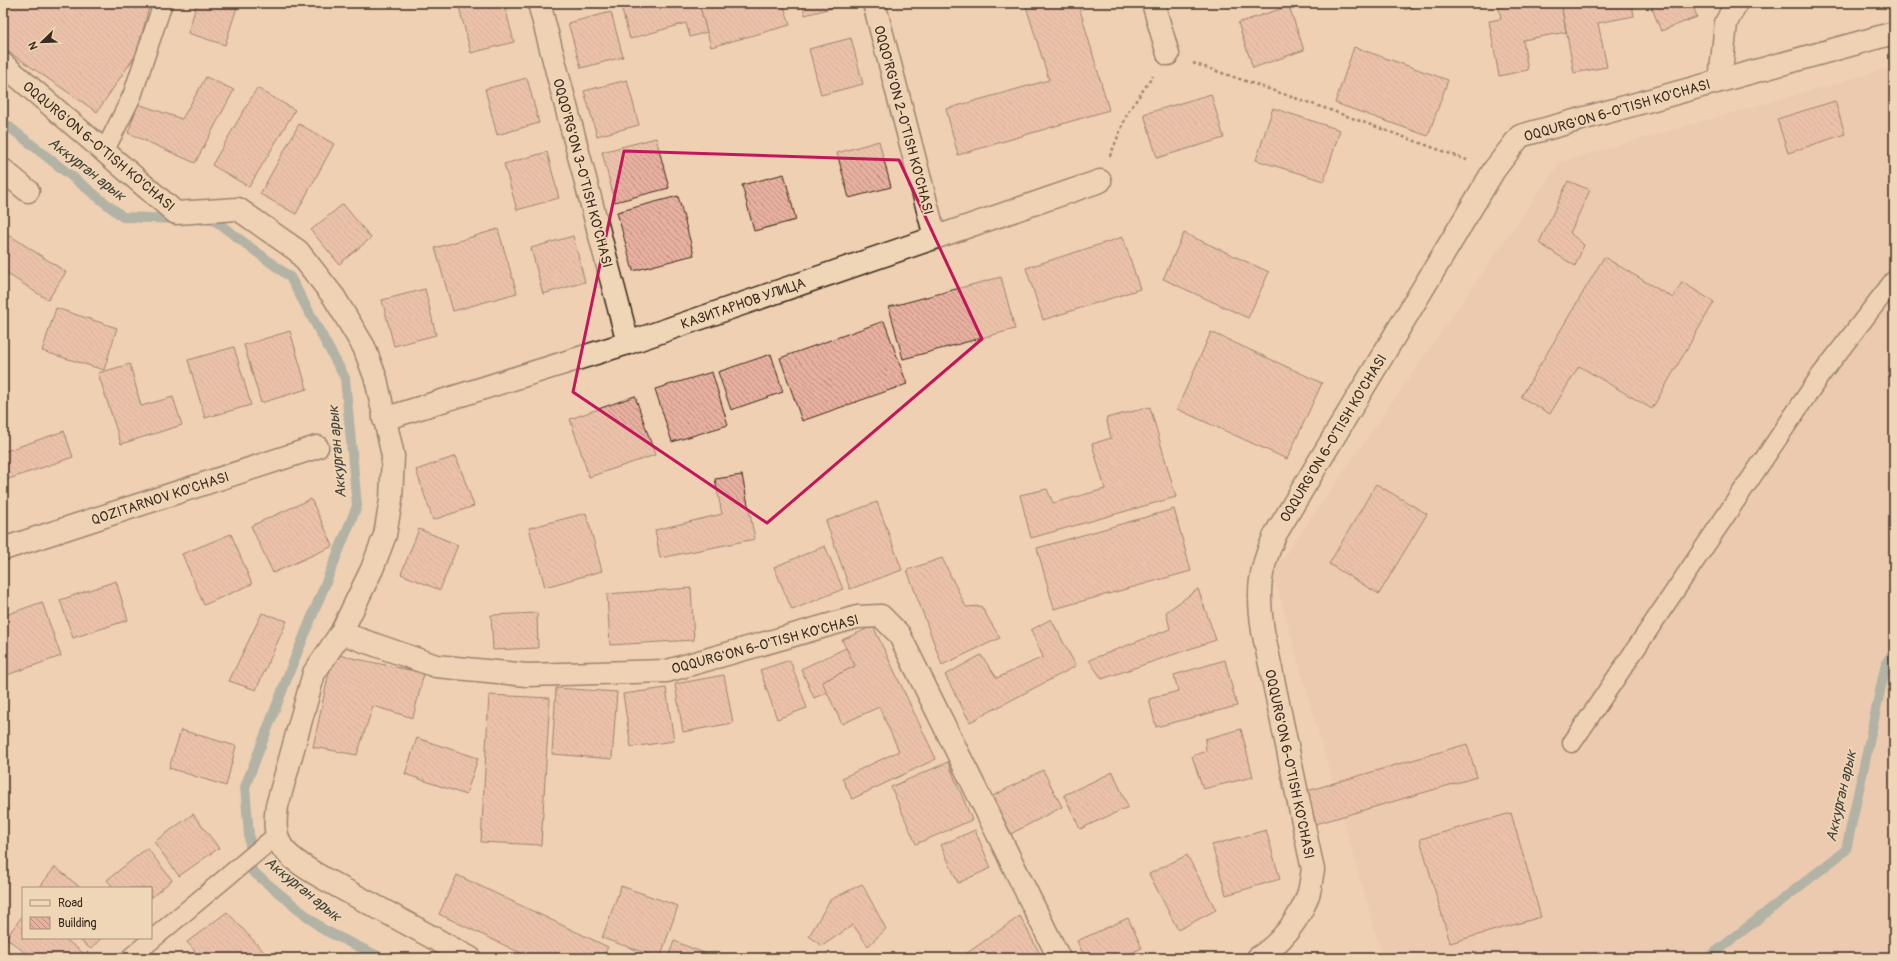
<svg xmlns="http://www.w3.org/2000/svg" width="1897" height="961" viewBox="0 0 1897 961" font-family="Pangolin,sans-serif">
<style>
.built{fill:#e9c3aa}
.lines{fill:none;stroke-linecap:round;stroke-linejoin:round}
.stream{stroke:#699196;stroke-width:10}
.building{fill:url(#building-back-hatch);stroke:#3b2a1e}
.lane-casing{stroke:#3b2a1e;stroke-width:21}
.street-casing{stroke:#3b2a1e;stroke-width:25}
.path{stroke:#3b2a1e;stroke-width:2.5;stroke-dasharray:3 3;stroke-linecap:butt}
.lane{stroke:#efd6b7;stroke-width:18}
.street{stroke:#efd6b7;stroke-width:22}
.marked{fill:none;stroke:#c2185b;stroke-width:3;stroke-linejoin:round}
.labels{text-anchor:middle;stroke-width:3.5;stroke-linejoin:round;paint-order:stroke}
.street-label{font-size:14px;fill:#3b2a1e;stroke:#efd6b7}
.water-label{font-size:15px;font-style:italic;fill:#47443c;stroke:#efd6b7}
</style>
<defs>
<pattern id="building-back-hatch" width="6" height="6" patternUnits="userSpaceOnUse"><rect width="6" height="6" fill="#e7b09f"/><path d="M-1 5l2 2M0 0l6 6M5-1l2 2" fill="none" stroke="#bc8f81"/></pattern>
</defs>
<rect width="100%" height="100%" fill="#efd0b3"/>
<filter id="ink" filterUnits="userSpaceOnUse"><feTurbulence type="fractalNoise" baseFrequency=".025" numOctaves="2"/><feDisplacementMap in="SourceGraphic" scale="8" xChannelSelector="R" yChannelSelector="G"/><feConvolveMatrix kernelMatrix="1 2 1 2 8 2 1 2 1" color-interpolation-filters="sRGB"/></filter>
<g filter="url(#ink)">
<polygon class="built" points="1894,67 1894,958 1383,958 1273,573 1560,162"/>
<g class="lines">
<g class="stream">
<polyline points="3,122 123,217 178,219"/>
<polyline points="202,220 214,220 290,277 345,378 357,506 291,668 245,787 252,871 324,930 382,958"/>
<polyline points="1708,958 1846,850 1886,663 1894,652"/>
</g>
</g>
<g class="building">
<polygon points="4,3 150,3 137,53 97,112 3,48"/>
<polygon points="197,3 223,3 237,7 225,45 188,33"/>
<polygon points="476,3 504,3 514,42 471,53 459,7"/>
<polygon points="620,3 699,3 707,32 690,37 686,23 630,39"/>
<polygon points="699,3 783,3 790,25 711,47"/>
<polygon points="802,3 847,3 847,4 805,15"/>
<polygon points="1025,3 1078,3 1109,110 958,155 946,109 1049,80"/>
<polygon points="1402,3 1425,3 1405,10"/>
<polygon points="1498,3 1561,3 1566,32 1523,40 1528,70 1499,76 1489,21 1501,19"/>
<polygon points="1561,3 1632,3 1634,16 1598,23 1607,67 1574,73"/>
<polygon points="1650,3 1692,3 1697,17 1661,31"/>
<polygon points="1289,6 1304,50 1253,68 1238,23"/>
<polygon points="611,12 623,57 581,68 568,23"/>
<polygon points="851,38 863,84 821,95 809,49"/>
<polygon points="1354,47 1448,80 1428,136 1335,103"/>
<polygon points="206,77 234,90 195,163 128,133 138,104 182,119"/>
<polygon points="527,78 539,123 497,135 485,89"/>
<polygon points="627,80 639,125 597,136 584,91"/>
<polygon points="257,88 295,110 249,187 212,165"/>
<polygon points="1211,94 1224,138 1157,158 1144,114"/>
<polygon points="1835,101 1845,134 1788,153 1777,119"/>
<polygon points="1273,108 1340,130 1324,181 1256,160"/>
<polygon points="299,124 334,144 296,214 260,194"/>
<polygon points="656,138 669,188 615,202 602,152"/>
<polygon points="879,141 891,187 849,198 837,153"/>
<polygon points="547,152 559,198 517,210 504,164"/>
<polygon points="784,174 796,220 754,231 742,185"/>
<polygon points="1568,181 1590,190 1570,233 1584,245 1575,266 1539,243"/>
<polygon points="678,196 694,255 633,271 617,212"/>
<polygon points="343,204 371,238 339,264 311,230"/>
<polygon points="498,229 517,293 453,311 435,248"/>
<polygon points="3,231 66,272 48,300 3,271"/>
<polygon points="1184,233 1269,272 1248,318 1163,279"/>
<polygon points="573,236 585,282 543,294 531,248"/>
<polygon points="1123,237 1140,289 1043,320 1026,268"/>
<polygon points="1604,257 1673,298 1682,282 1714,302 1652,409 1579,366 1550,414 1521,397"/>
<polygon points="1001,277 1015,329 903,359 889,307"/>
<polygon points="425,289 436,335 394,346 382,300"/>
<polygon points="56,308 117,328 104,370 42,351"/>
<polygon points="884,321 907,384 802,421 780,358"/>
<polygon points="290,331 307,389 261,403 244,345"/>
<polygon points="1211,332 1322,383 1287,459 1177,409"/>
<polygon points="234,347 251,405 205,418 188,360"/>
<polygon points="771,354 783,392 731,410 718,372"/>
<polygon points="130,364 141,406 173,397 182,425 121,444 98,373"/>
<polygon points="712,372 728,425 672,442 655,389"/>
<polygon points="635,396 655,455 589,477 570,419"/>
<polygon points="1150,407 1176,497 1031,538 1020,495 1047,489 1053,503 1105,489 1092,444 1111,438 1106,418"/>
<polygon points="64,431 73,457 3,481 3,452"/>
<polygon points="456,456 474,506 433,520 416,470"/>
<polygon points="742,475 755,539 660,558 655,530 722,514 715,479"/>
<polygon points="1376,484 1427,514 1379,594 1329,564"/>
<polygon points="311,499 333,546 273,573 251,526"/>
<polygon points="877,502 902,570 850,589 826,521"/>
<polygon points="1174,509 1191,571 1054,609 1037,548"/>
<polygon points="586,513 602,571 545,587 529,528"/>
<polygon points="419,529 458,545 440,590 401,574"/>
<polygon points="231,534 252,584 204,605 182,554"/>
<polygon points="825,546 843,589 792,610 774,567"/>
<polygon points="942,558 966,607 981,606 1000,638 942,665 907,570"/>
<polygon points="116,581 128,620 73,638 60,600"/>
<polygon points="691,588 694,640 610,645 607,594"/>
<polygon points="1198,589 1216,640 1102,679 1089,660 1170,629 1166,612"/>
<polygon points="42,602 61,656 4,676 3,616"/>
<polygon points="262,613 287,621 256,690 229,681"/>
<polygon points="537,613 538,648 493,650 491,615"/>
<polygon points="1051,619 1076,666 970,722 945,675 981,655 997,678 1043,657 1031,630"/>
<polygon points="873,626 936,759 852,799 842,778 899,751 879,707 842,724 822,682 855,666 842,640"/>
<polygon points="846,648 855,666 822,682 827,692 814,698 801,669"/>
<polygon points="333,654 424,673 413,718 373,706 357,755 313,747"/>
<polygon points="790,660 807,708 777,719 760,670"/>
<polygon points="1225,660 1237,706 1156,727 1149,699 1178,691 1174,675"/>
<polygon points="724,675 733,723 683,732 675,684"/>
<polygon points="556,688 617,692 612,759 552,754"/>
<polygon points="666,688 674,741 631,747 623,694"/>
<polygon points="489,695 550,698 541,845 481,842"/>
<polygon points="1241,729 1253,777 1203,789 1192,756 1206,751 1205,739"/>
<polygon points="181,730 236,746 226,786 169,768"/>
<polygon points="417,738 478,758 466,795 405,774"/>
<polygon points="1467,744 1477,777 1316,824 1307,791"/>
<polygon points="948,762 972,820 916,844 891,787"/>
<polygon points="1043,770 1062,807 1003,838 983,801"/>
<polygon points="1113,772 1128,807 1080,829 1064,795"/>
<polygon points="1511,813 1541,917 1450,943 1420,839"/>
<polygon points="193,814 219,848 179,876 154,842"/>
<polygon points="975,830 991,868 958,883 941,845"/>
<polygon points="1266,830 1280,879 1226,895 1212,845"/>
<polygon points="147,848 172,880 151,898 151,888 114,888 107,880"/>
<polygon points="1187,855 1216,910 1178,930 1149,874"/>
<polygon points="55,867 81,888 39,888"/>
<polygon points="457,875 608,947 602,958 531,958 439,914"/>
<polygon points="862,884 886,929 868,946 853,925 822,946 809,936 830,900"/>
<polygon points="621,886 678,906 660,958 602,938"/>
<polygon points="227,912 266,954 260,958 201,958 187,942"/>
<polygon points="23,915 23,938 64,938 87,956 85,958 32,958 6,938"/>
<polygon points="1020,916 1042,958 960,958"/>
<polygon points="1128,918 1142,948 1120,958 1085,958 1077,941"/>
<polygon points="77,938 101,938 91,949"/>
<polygon points="674,941 716,958 668,958"/>
</g>
<g class="lines">
<g class="lane-casing">
<g id="lane">
<polyline points="105,150 132,96 163,3"/>
<polyline points="1572,743 1820,376 1894,280"/>
<polyline points="130,958 277,835"/>
</g>
</g>
<g class="street-casing">
<g id="street">
<polyline points="539,3 628,343"/>
<polyline points="874,3 935,237"/>
<polyline points="1153,3 1168,54"/>
<path d="M3 64 176 213 238 209 298 251 334 297 364 347 376 379 393 456 391 500 385 535 372 569 341 633 314 673 277 806C275 821 274 834 282 847 294 865 338 886 358 897 396 917 433 938 470 958"/>
<polyline points="1720,81 1726,23 1736,3"/>
<polyline points="3,170 28,191"/>
<polyline points="384,419 628,343 1100,181"/>
<polyline points="3,549 317,447"/>
<polyline points="341,633 436,666 527,675 667,671 857,617 881,616 899,634 1059,958"/>
<path d="M1258 958C1279 945 1300 919 1308 895 1311 887 1311 878 1313 870L1263 631C1257 591 1259 571 1275 535L1494 170 1520 136 1894 33"/>
</g>
</g>
<g class="path">
<polyline points="1193,63 1330,110 1467,160"/>
<polyline points="1110,156 1128,112 1153,76"/>
</g>
<use href="#lane" class="lane"/>
<use href="#street" class="street"/>
</g>
</g>
<path d="M0 0H1897V961H0ZM624 151 899 160 982 339 767 523 573 392Z" fill="#efd0b3" fill-opacity=".55" fill-rule="evenodd"/>
<path class="marked" d="M624 151 899 160 982 339 767 523 573 392Z"/>
<g class="labels">
<g class="street-label">
<text transform="translate(1617 110) rotate(-16)" y="5">OQQURG'ON 6-O'TISH KO'CHASI</text>
<text transform="translate(904 120) rotate(75)" y="5">OQQO'RG'ON 2-O'TISH KO'CHASI</text>
<text transform="translate(99 146) rotate(40)" y="5">OQQURG'ON 6-O'TISH KO'CHASI</text>
<text transform="translate(583 173) rotate(75)" y="5">OQQO'RG'ON 3-O'TISH KO'CHASI</text>
<text transform="translate(743 303) rotate(-19)" y="5">КАЗИТАРНОВ УЛИЦА</text>
<text transform="translate(1333 438) rotate(-59)" y="5">OQQURG'ON 6-O'TISH KO'CHASI</text>
<text transform="translate(160 498) rotate(-18)" y="5">QOZITARNOV KO'CHASI</text>
<text transform="translate(765 644) rotate(-15)" y="5">OQQURG'ON 6-O'TISH KO'CHASI</text>
<text transform="translate(1290 764) rotate(78)" y="5">OQQURG'ON 6-O'TISH KO'CHASI</text>
</g>
<g class="water-label">
<text transform="translate(87 169) rotate(38)" y="5">Аккурган арык</text>
<text transform="translate(337 452) rotate(-95)" y="5">Аккурган арык</text>
<text transform="translate(1841 796) rotate(-77)" y="5">Аккурган арык</text>
<text transform="translate(303 889) rotate(39)" y="5">Аккурган арык</text>
</g>
</g>
<rect width="1897" height="961" fill="none" stroke="#efd6b7" stroke-width="16"/>
<rect x="8" y="8" width="1881" height="945" fill="none" stroke="#3b2a1e" stroke-width="1.5" filter="url(#ink)"/>
<rect x="22" y="887" width="130" height="52" fill="#efd6b7" stroke="#a7917a"/>
<rect x="30" y="900" width="20" height="6" fill="#efd6b7" stroke="#a7917a"/>
<text x="58" y="907" font-size="12" fill="#3b2a1e">Road</text>
<rect x="30" y="917" width="20" height="12" fill="url(#building-back-hatch)" stroke="#a7917a"/>
<text x="58" y="927" font-size="12" fill="#3b2a1e">Building</text>
<g transform="translate(42 42) rotate(247)" stroke="#efd6b7" stroke-width="3" paint-order="stroke">
<path d="M0-3L7 15L0 10L-7 15Z" fill="#3b2a1e"/>
<text y="-6" font-size="11" font-weight="bold" text-anchor="middle" fill="#3b2a1e">N</text>
</g>
</svg>
